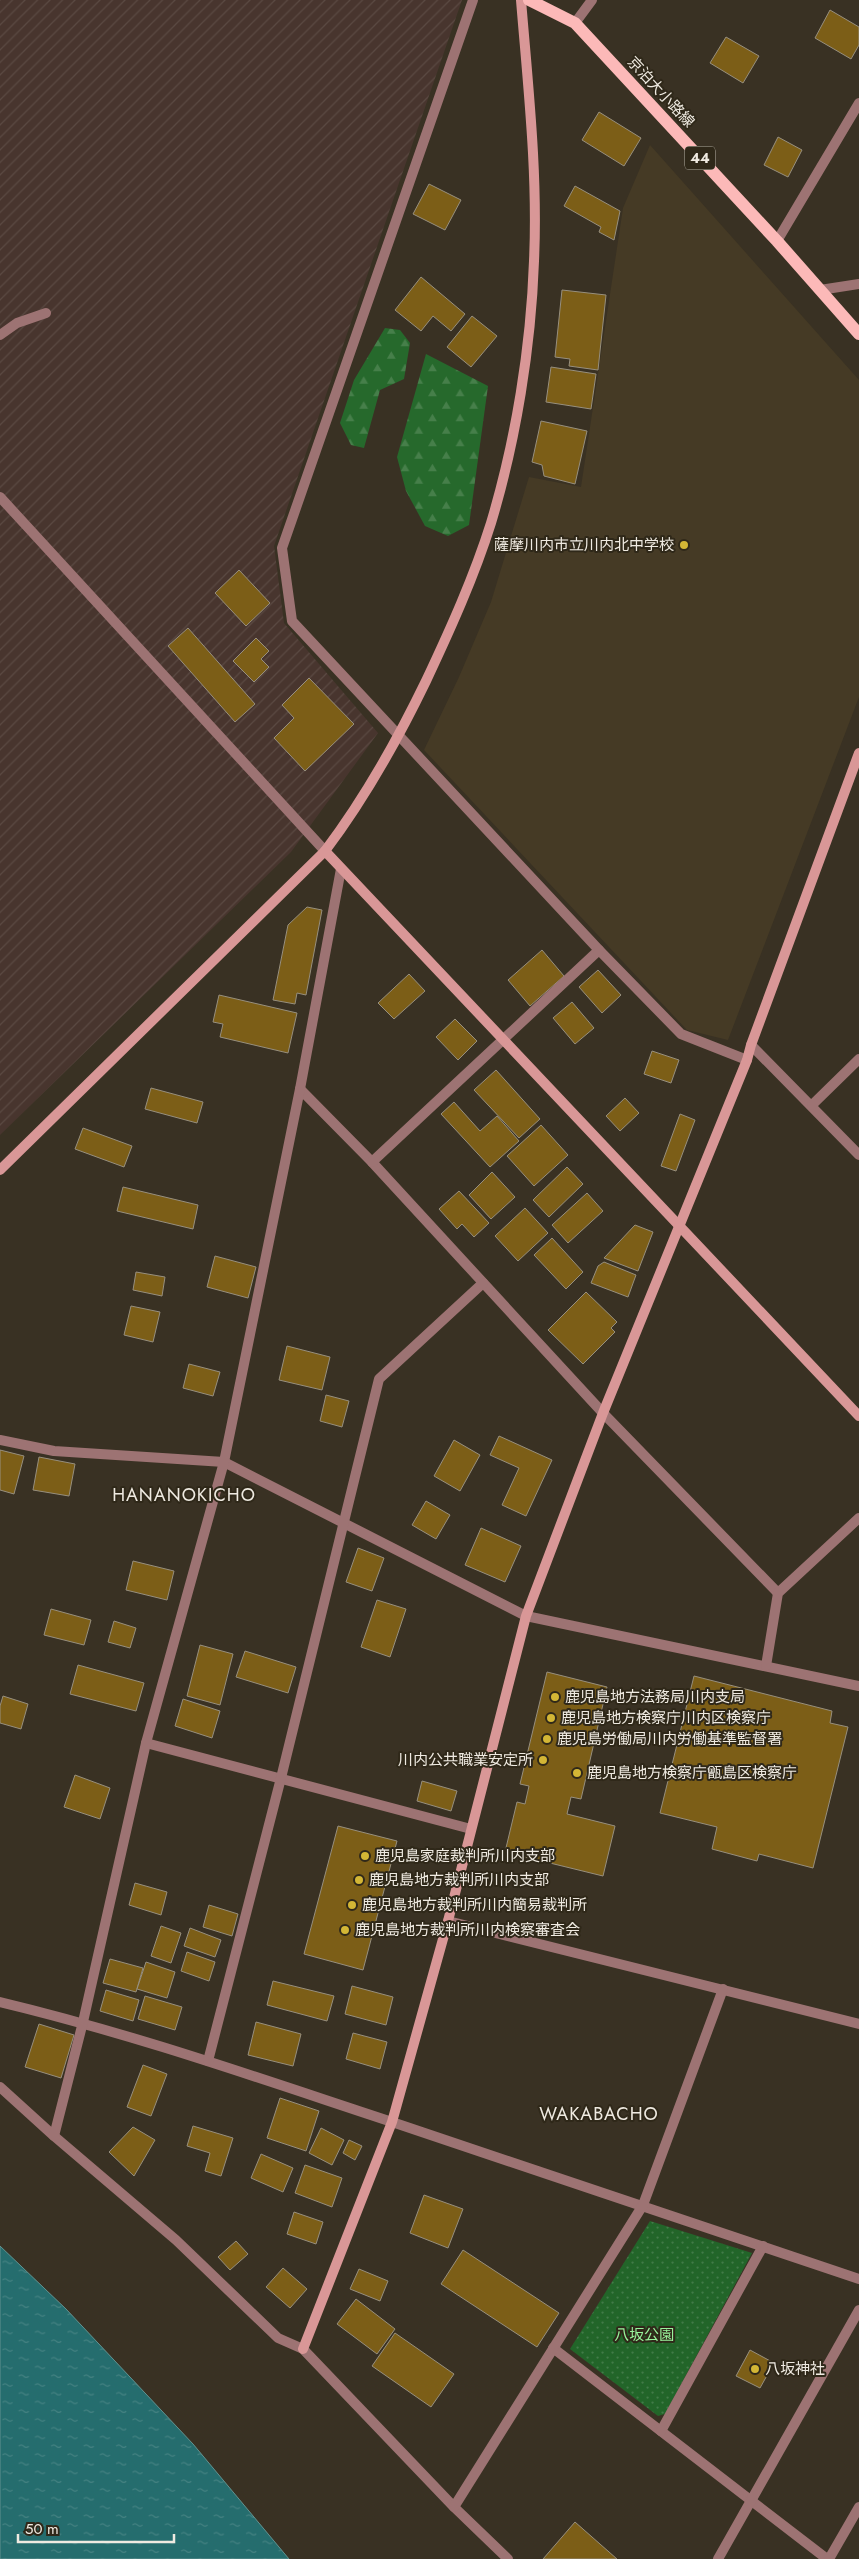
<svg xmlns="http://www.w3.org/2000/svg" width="859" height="2559" viewBox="0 0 859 2559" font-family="Jost,'Noto Sans JP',sans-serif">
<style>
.built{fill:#453a25}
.industrial{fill:url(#industrial-furrows)}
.forest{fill:url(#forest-firs)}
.park{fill:url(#park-dots)}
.water{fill:url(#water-ripples);stroke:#629290}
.building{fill:#7c5e17;stroke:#978f7e}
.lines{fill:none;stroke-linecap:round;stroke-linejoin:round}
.lane{stroke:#9d7373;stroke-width:10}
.street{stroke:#9d7373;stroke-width:10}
.secondary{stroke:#d99797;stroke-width:10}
.primary{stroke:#fcb9b8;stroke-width:12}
.poi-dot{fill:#d3b635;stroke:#2f2819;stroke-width:2}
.labels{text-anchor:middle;stroke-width:4;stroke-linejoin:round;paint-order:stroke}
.shield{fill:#2f2819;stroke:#b5b0a5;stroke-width:1}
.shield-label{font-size:14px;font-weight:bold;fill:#efeae1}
.street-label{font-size:15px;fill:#efeae1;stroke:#2f2819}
.poi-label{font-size:15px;fill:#efeae1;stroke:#2f2819;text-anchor:start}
.park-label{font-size:15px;fill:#99f39c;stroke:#2f2819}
.quarter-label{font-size:18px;letter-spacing:1px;fill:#efeae1;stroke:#2f2819}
</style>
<defs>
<pattern id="industrial-furrows" width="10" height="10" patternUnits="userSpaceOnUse" patternTransform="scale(1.25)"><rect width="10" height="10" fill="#48352e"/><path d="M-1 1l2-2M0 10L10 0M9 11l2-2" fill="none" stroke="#5a4942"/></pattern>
<pattern id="forest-firs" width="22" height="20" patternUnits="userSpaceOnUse" patternTransform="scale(1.25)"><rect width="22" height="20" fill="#26692c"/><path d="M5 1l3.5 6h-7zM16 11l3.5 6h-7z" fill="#467f4a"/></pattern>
<pattern id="park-dots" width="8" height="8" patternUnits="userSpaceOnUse" patternTransform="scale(1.25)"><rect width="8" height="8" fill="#226529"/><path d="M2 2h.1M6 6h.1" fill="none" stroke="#427b48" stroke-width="1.8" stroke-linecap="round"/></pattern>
<pattern id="water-ripples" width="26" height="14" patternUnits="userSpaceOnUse" patternTransform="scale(1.25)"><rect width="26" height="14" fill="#256d6e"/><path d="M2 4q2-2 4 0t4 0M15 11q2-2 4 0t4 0" fill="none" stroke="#458282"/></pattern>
</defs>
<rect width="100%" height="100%" fill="#393123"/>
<polygon class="built" points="650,145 859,380 859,697 728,1040 687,1030 424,750 459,677 491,602 529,477 581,487 623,208"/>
<polygon class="industrial" points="0,0 462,0 274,546 284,623 378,733 291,852 0,1135"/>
<g class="forest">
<polygon points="385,328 400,330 410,343 404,379 380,390 364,448 351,445 340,423 354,380"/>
<polygon points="426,354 488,386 469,525 448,536 425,526 406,491 397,457"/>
</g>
<polygon class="park" points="650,2221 752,2253 665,2414 658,2416 570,2349"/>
<polygon class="water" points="0,2246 66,2309 193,2444 289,2559 0,2559"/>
<g class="building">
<polygon points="830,10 859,27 859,45 851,59 815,38"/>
<polygon points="726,37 759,56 743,83 710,63"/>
<polygon points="599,112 641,138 624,166 582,140"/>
<polygon points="778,137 802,150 788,177 764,165"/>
<polygon points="429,184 461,200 445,230 413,214"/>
<polygon points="575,186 620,211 614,240 599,232 601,227 564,206"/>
<polygon points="421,277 465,314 451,331 433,316 421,331 395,310"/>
<polygon points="562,290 606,295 598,370 569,366 570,359 555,357"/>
<polygon points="472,316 497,336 471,367 447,347"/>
<polygon points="551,367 596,374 591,409 546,402"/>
<polygon points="541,421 587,431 575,484 544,476 542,465 532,462"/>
<polygon points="239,570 270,603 246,626 215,593"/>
<polygon points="188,628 255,704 235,722 168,646"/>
<polygon points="256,638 269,651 261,659 269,667 254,682 233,661"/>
<polygon points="309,678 354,724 305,771 274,738 294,718 282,705"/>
<polygon points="307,907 322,910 306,995 297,993 295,1004 273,1000 288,925"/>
<polygon points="542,950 564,976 530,1006 508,980"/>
<polygon points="598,970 621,995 602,1013 579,987"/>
<polygon points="409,974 425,991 394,1019 378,1003"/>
<polygon points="219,995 297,1013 288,1053 220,1037 223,1024 213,1022"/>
<polygon points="572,1002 594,1028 575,1044 553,1018"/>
<polygon points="455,1019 477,1041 458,1060 436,1037"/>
<polygon points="652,1051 679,1060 671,1083 644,1074"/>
<polygon points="496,1070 540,1119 519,1138 474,1090"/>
<polygon points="151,1088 203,1102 197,1123 145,1109"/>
<polygon points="625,1098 639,1113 620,1131 606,1116"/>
<polygon points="454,1102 480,1131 497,1116 519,1141 490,1167 441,1114"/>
<polygon points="680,1114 695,1120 676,1171 661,1166"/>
<polygon points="541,1125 568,1155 534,1186 507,1156"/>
<polygon points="83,1128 132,1146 124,1167 75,1149"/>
<polygon points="567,1167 583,1184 549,1217 533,1200"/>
<polygon points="492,1172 515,1197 491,1219 469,1195"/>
<polygon points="123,1187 198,1205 193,1229 117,1211"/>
<polygon points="459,1191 489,1223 474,1237 462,1224 457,1229 439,1209"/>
<polygon points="587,1193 603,1211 568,1243 552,1225"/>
<polygon points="525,1208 548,1233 518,1261 495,1236"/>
<polygon points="635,1225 653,1232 638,1271 604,1258"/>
<polygon points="552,1238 583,1272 566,1289 534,1255"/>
<polygon points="215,1256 256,1267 248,1298 207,1287"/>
<polygon points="604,1262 636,1275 628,1297 591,1283 598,1266"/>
<polygon points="136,1272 165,1277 162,1296 133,1290"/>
<polygon points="586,1292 617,1322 611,1328 615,1332 583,1364 548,1330"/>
<polygon points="131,1306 160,1312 153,1342 124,1335"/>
<polygon points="287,1346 330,1357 322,1390 279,1380"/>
<polygon points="189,1364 220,1372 213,1396 183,1388"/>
<polygon points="326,1395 349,1401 342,1427 320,1421"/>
<polygon points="499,1436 552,1460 526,1516 502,1505 519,1468 490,1455"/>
<polygon points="454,1440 480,1455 460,1491 434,1476"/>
<polygon points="0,1450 24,1456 14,1494 0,1490"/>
<polygon points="39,1457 75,1464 69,1496 33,1490"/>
<polygon points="426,1501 450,1515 436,1539 412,1525"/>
<polygon points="481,1528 521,1546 505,1582 465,1565"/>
<polygon points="358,1548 384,1558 372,1591 346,1582"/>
<polygon points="133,1561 174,1571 167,1600 126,1590"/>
<polygon points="377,1600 406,1609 390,1657 361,1647"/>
<polygon points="51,1609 91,1620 84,1645 44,1635"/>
<polygon points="114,1621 136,1628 130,1648 108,1642"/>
<polygon points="200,1645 233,1654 220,1705 187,1696"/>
<polygon points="245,1651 296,1667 288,1693 236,1677"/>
<polygon points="78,1665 144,1683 136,1711 70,1694"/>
<polygon points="547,1672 607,1687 581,1799 571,1797 567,1814 615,1826 603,1876 505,1852 517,1802 525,1804 529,1786 520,1784"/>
<polygon points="694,1676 832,1711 830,1723 848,1727 813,1868 759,1854 757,1861 712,1849 717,1827 660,1813"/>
<polygon points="3,1696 28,1704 21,1729 0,1723 0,1706"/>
<polygon points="183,1699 220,1711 212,1738 175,1726"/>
<polygon points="75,1775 110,1788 100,1819 64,1807"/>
<polygon points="422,1781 457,1791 451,1811 417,1801"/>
<polygon points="338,1826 397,1841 363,1970 304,1954"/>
<polygon points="135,1883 167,1892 161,1915 129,1905"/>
<polygon points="209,1905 238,1914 232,1936 203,1927"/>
<polygon points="161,1926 181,1933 171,1963 151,1956"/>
<polygon points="190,1928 221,1940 215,1957 184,1946"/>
<polygon points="187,1952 215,1962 209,1981 181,1971"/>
<polygon points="110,1959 143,1968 136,1992 103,1983"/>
<polygon points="146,1962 175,1972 167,1998 137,1989"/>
<polygon points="273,1981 334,1996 327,2021 267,2005"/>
<polygon points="352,1986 393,1997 386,2025 345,2014"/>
<polygon points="106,1990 139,2000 133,2021 100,2011"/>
<polygon points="145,1996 182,2007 175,2030 138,2019"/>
<polygon points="256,2022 301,2034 293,2066 248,2055"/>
<polygon points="39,2024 74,2035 61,2078 25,2067"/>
<polygon points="353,2033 387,2042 380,2069 346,2059"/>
<polygon points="143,2065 167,2074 151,2116 127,2107"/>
<polygon points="280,2098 319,2111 306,2151 267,2138"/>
<polygon points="193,2126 233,2138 221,2176 205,2171 210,2153 187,2146"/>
<polygon points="133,2127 155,2140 134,2176 109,2152"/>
<polygon points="321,2128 344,2140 332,2165 309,2153"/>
<polygon points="349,2140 362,2146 355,2160 343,2153"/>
<polygon points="261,2154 293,2168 283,2192 251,2178"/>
<polygon points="305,2165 342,2178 332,2207 295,2193"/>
<polygon points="424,2195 463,2209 448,2248 410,2233"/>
<polygon points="294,2212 323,2222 316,2244 287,2234"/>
<polygon points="236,2241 248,2254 230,2270 218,2257"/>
<polygon points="463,2250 559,2313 537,2347 441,2284"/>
<polygon points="283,2268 307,2289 290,2308 266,2287"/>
<polygon points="359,2269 388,2281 380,2301 350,2289"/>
<polygon points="356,2299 395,2329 377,2354 337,2324"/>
<polygon points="395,2333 454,2374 431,2407 372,2366"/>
<polygon points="750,2350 774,2363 760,2388 736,2376"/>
<polygon points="575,2522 617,2559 543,2559"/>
</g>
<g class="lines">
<g class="lane">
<polyline points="0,335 17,323 46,313"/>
<polyline points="0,497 325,851"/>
</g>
<g class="street">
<polyline points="473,0 282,548 292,621 599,950 681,1034 747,1060"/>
<polyline points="575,23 592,0"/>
<polyline points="777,241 859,103"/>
<polyline points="820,290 859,284"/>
<polyline points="751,1045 859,1155"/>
<polyline points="300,1089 372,1162 603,1413 778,1593"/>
<polyline points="812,1105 859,1059"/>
<polyline points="372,1162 599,950"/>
<polyline points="0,1440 54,1451 224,1462 526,1616 859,1686"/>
<polyline points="766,1666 778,1593 859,1518"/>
<polyline points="146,1743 471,1829"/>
<path d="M448 1921C585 1956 722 1989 859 2024"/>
<path d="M0 2002C134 2034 264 2080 395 2123 550 2175 704 2227 859 2279"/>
<polyline points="208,2061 281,1778 379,1379 483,1283"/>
<polyline points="0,2087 54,2136 176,2240 278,2338 303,2349 454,2507 508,2559"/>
<polyline points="54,2136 83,2022 146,1743 224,1462 300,1089 341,869"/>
<polyline points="553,2348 827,2559"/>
<polyline points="661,2431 763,2246"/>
<polyline points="454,2507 643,2205 723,1989"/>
<polyline points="718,2559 859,2310"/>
<polyline points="829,2559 859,2507"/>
</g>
<g class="secondary">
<polyline points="325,851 859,1416"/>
<path d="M0 1170 325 851C365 798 397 741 426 681 450 630 474 577 491 523 516 440 531 347 534 261 538 174 528 86 521 0"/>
<polyline points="303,2349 392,2122 448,1921 526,1616 603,1413 747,1060 751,1045 859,753"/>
</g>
<polyline class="primary" points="529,0 575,23 777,241 859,334"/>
</g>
<g class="poi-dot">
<circle cx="684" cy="545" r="5"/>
<circle cx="555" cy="1697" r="5"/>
<circle cx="551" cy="1718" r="5"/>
<circle cx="547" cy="1739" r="5"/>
<circle cx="543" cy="1760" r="5"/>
<circle cx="577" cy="1773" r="5"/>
<circle cx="365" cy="1856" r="5"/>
<circle cx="359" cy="1880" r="5"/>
<circle cx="352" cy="1905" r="5"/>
<circle cx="345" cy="1930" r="5"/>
<circle cx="755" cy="2369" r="5"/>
</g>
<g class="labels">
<rect class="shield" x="685" y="146.5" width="30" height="23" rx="4"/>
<g class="shield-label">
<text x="700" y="163">44</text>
</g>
<g class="street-label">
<text transform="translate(661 92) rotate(47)" y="5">京泊大小路線</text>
</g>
<g class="poi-label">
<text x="674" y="550" text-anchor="end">薩摩川内市立川内北中学校</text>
<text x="565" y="1702">鹿児島地方法務局川内支局</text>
<text x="561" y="1723">鹿児島地方検察庁川内区検察庁</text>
<text x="557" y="1744">鹿児島労働局川内労働基準監督署</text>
<text x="533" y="1765" text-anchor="end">川内公共職業安定所</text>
<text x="587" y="1778">鹿児島地方検察庁甑島区検察庁</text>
<text x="375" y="1861">鹿児島家庭裁判所川内支部</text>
<text x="369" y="1885">鹿児島地方裁判所川内支部</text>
<text x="362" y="1910">鹿児島地方裁判所川内簡易裁判所</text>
<text x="355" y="1935">鹿児島地方裁判所川内検察審査会</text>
<text x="765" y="2374">八坂神社</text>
</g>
<g class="park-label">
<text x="644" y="2340">八坂公園</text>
</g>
<g class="quarter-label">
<text x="184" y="1501">HANANOKICHO</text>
<text x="599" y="2120">WAKABACHO</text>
</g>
</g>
<path d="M18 2534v8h156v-8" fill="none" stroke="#efeae1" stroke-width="2.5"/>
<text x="25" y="2534" font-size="15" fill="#efeae1" stroke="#2f2819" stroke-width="4" paint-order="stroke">50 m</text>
</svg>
